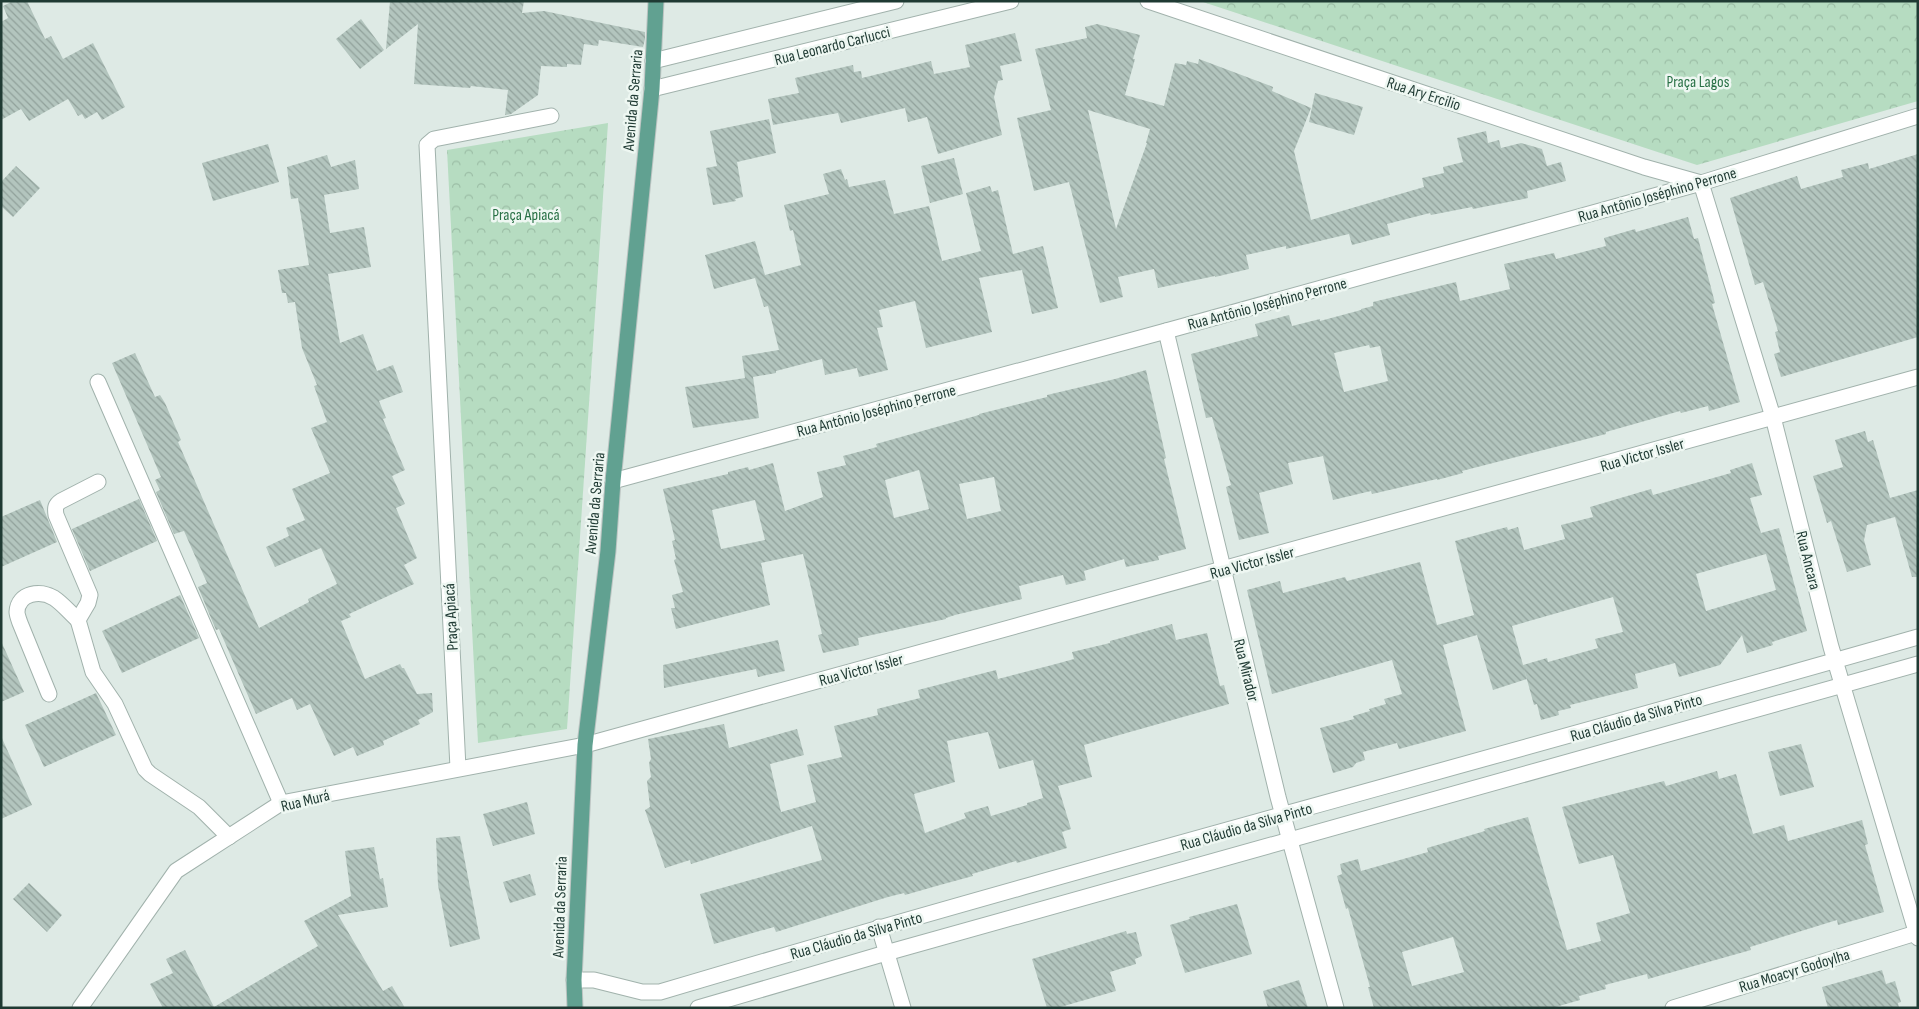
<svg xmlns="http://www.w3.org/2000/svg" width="1919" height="1009" viewBox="0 0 1919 1009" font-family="'Sofia Sans Condensed',sans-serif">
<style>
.forest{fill:url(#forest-crowns)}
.building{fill:url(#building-back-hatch);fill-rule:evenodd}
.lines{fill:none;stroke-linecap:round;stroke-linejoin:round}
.minor-casing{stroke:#a1b2ac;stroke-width:17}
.major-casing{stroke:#bcc4c2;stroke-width:17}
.minor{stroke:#fff;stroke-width:15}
.major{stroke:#61a191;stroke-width:15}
.labels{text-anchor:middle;stroke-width:5;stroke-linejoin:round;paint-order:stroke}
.street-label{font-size:16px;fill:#1f3a33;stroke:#eef7f2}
.park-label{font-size:16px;fill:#297146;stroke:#eef7f2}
</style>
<defs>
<pattern id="forest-crowns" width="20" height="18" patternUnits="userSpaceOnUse" patternTransform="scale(1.25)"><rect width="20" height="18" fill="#b6dcc1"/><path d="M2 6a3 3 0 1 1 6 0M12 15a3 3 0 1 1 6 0" fill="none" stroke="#9cbea6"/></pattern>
<pattern id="building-back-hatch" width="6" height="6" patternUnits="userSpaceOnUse" patternTransform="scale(1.25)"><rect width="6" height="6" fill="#b3c5be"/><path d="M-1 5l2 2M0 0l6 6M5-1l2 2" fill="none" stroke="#91a19b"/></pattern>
</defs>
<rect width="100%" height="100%" fill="#deeae5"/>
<g class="forest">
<polygon points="1200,1 1918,1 1918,101 1697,165"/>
<polygon points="608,123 567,729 478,743 447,150"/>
</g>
<g class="building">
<polygon points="13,1 27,1 45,39 51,36 63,59 93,43 125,107 102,120 97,112 85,119 82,114 78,116 68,99 29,121 21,109 1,120 1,22 8,18 3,6"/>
<polygon points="390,1 524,1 522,13 544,11 645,32 645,39 643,47 599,40 598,46 584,44 581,65 567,64 567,67 541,66 538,95 511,114 505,115 508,90 471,86 470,88 414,84 418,24 386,49"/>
<polygon points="361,19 384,50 360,69 336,39"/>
<path d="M1097 24 1140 35 1133 59H1135L1125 95 1164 106 1175 63 1186 65 1187 61 1198 64 1199 59 1273 87 1272 91 1311 108 1294 151 1311 220 1424 187 1422 178 1444 173 1443 167 1463 162 1457 138 1486 131 1488 143 1499 140 1501 148 1521 143 1542 149 1547 166 1561 162 1566 181 1527 191 1528 198 1473 209 1472 207 1431 215 1430 213 1387 224 1390 235 1352 245 1349 234 1286 249V246L1246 255 1249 269 1215 277V276L1158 288 1154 269 1118 277 1123 297 1100 303 1069 182 1034 191 1017 118 1051 110 1035 49 1087 38 1085 27ZM1088 110 1150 129 1146 143H1147L1116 229Z"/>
<polygon points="1015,33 1022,61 1000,66 1003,80 998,81 994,97 1002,135 938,154 927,117 908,122 905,108 841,123 838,113 773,125 768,99 799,93 795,78 853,65 854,72 861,71 862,78 931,61 934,74 970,67 965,45"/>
<polygon points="1315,93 1363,107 1354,135 1309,122"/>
<polygon points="769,119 776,153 737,162 743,197 735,199 736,201 713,205 706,168 717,166 710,131"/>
<polygon points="268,144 279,182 213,201 202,163"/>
<polygon points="1918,154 1918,337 1781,377 1774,354 1780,352 1775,332 1778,331 1763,282 1755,285 1730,198 1797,176 1801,189 1843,177 1841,170 1868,163 1869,169"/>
<polygon points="327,155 331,167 355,160 359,189 324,195 330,233 364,227 371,267 328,274 340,343 363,334 377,371 393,365 403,392 379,401 386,418 383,419 405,470 392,476 405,504 396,508 417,558 404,565 414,584 349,614 351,617 341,621 365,679 400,664 402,668 404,668 417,694 432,693 433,712 418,720 420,724 383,741 384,745 357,756 353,747 334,756 310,704 297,710 292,698 256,714 219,629 216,630 198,587 207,583 184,531 174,534 156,492 160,490 155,480 161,477 112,363 135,353 155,397 160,395 165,403 181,440 178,442 259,628 309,602 308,599 337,584 321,548 275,567 266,547 289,536 286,528 305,520 292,489 330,473 311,428 327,422 314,386 317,385 302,348 295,302 288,303 286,293 282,293 278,270 309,265 298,198 291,199 287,167"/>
<polygon points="954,158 963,194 930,203 921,166"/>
<polygon points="16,166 40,188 13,217 1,206 1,182"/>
<polygon points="841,169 845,180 847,179 849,187 885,180 894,214 929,206 942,261 981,251 966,193 990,186 992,192 998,190 1013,254 1043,246 1058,308 1032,314 1022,270 979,278 992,332 926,348 915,301 879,310 883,327 877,328 888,370 859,377 857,368 825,375 822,359 776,371 776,373 753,377 759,418 693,428 685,387 745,378 742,356 779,350 768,306 764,307 755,278 714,289 705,255 755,241 765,275 801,265 793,230 790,231 784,205 829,194 823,174"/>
<path d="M1688 217 1694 239 1698 238 1715 303 1712 304 1740 402 1709 411 1708 406 1681 413 1680 411 1606 432V434L1462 471 1463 473 1437 480V479L1372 494 1371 491 1333 500 1323 456 1288 463 1293 484 1259 493 1269 533 1239 540 1226 487 1231 485 1212 417 1206 418 1191 354 1258 336 1255 324 1289 315 1292 326 1320 319V321L1361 310V309L1373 306V302L1456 282 1460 301 1510 289 1504 264 1554 253 1556 259 1606 246 1604 238 1635 229 1636 232ZM1369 345 1370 348 1380 346 1388 381 1344 392 1334 353Z"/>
<path d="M1146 370 1166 458 1164 459 1186 549 1158 556 1159 560 1126 567 1124 559 1084 571 1086 580 1066 585 1063 575 1019 586 1022 599 955 615 946 618V619L858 638 859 645 823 653 818 635 822 634 803 554 761 563 770 605 676 629 671 608H675L672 595 683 592 674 560 676 559 672 541 675 540 663 489 728 474V472L748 467 749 470 773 463 785 511 823 497 817 472 846 465 843 456 877 447 876 444 979 415V414L1047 397V395L1115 379ZM919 470 929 509 894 518 885 480ZM994 477 1001 511 967 519 959 484ZM755 500 765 540 721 549 712 510Z"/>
<polygon points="1865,431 1868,442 1873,440 1890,498 1918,490 1918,577 1912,577 1895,517 1867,525 1864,540 1871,565 1847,572 1831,521 1827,523 1813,476 1843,467 1835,440"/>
<path d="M1752 463 1762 495 1750 498 1761 533 1779 528 1807 631 1772 642 1773 645 1747 653 1742 635 1720 665 1679 677 1675 663 1635 674 1638 688 1570 705 1571 708 1558 711 1559 715 1541 720 1537 704 1534 705 1523 665 1547 658 1548 662 1598 648 1595 639 1623 632 1613 597 1512 626 1527 679 1493 690 1477 635 1443 645 1466 731 1399 749 1397 743 1363 752 1365 760 1356 763 1353 767 1333 773 1320 728 1354 719 1353 716 1370 711 1369 709 1386 704 1384 699 1402 694 1392 660 1272 694 1247 590 1280 581 1283 593 1345 577 1347 581 1420 562 1437 625 1474 615 1455 541 1507 527 1508 530 1518 527 1524 550 1565 539 1561 525 1593 517 1590 507 1651 489 1653 495 1731 473 1730 470ZM1766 554 1776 590 1706 611 1696 574Z"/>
<polygon points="139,499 157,541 90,571 72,529"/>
<polygon points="40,500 57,542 1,567 1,517"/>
<polygon points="180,595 199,638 122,673 102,631"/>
<path d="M1172 624 1176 640 1207 633 1220 686 1224 685 1229 704 1084 745 1092 777 1058 786 1071 829 1062 832 1067 848 1017 863 1016 861 972 874 973 876 940 885 905 895 904 893 888 897 776 932 774 927 714 944 700 894 822 860 812 826 691 864 690 860 665 868 645 810 650 807 647 781 651 777 649 763 651 759 648 739 724 724 729 748 797 729 804 755 770 764 781 812 816 802 807 765 842 757 834 726 878 715 877 709 920 698 918 690 996 670 998 679 1052 665 1074 659 1072 652 1110 643V641ZM988 732 999 769 1033 760 1043 798 1027 803V805L991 816 988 806 964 813 966 818 925 833 914 794 955 782 947 741Z"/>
<polygon points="778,640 785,671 758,677 756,669 664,688 663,665"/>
<polygon points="1,641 24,692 1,702"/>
<polygon points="96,693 116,735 44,767 25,725"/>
<polygon points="1,736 32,805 1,819"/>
<polygon points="1801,744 1814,787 1780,796 1768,752"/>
<path d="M1717 771 1719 779 1736 774 1753 834 1784 825 1788 841 1862 820 1868 844 1865 845 1884 912 1838 925 1837 920 1750 947 1751 950 1648 979 1647 974 1605 985 1606 989 1579 996 1580 1000 1552 1008H1374L1368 987H1370L1348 908 1346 909 1337 876 1342 874 1340 864 1358 859 1361 871 1428 852 1427 848 1485 831 1484 829 1528 817 1567 950 1601 941 1596 923 1630 913 1613 855 1579 864 1562 807 1664 781 1666 786ZM1453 937 1464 972 1412 986 1402 952Z"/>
<polygon points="527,802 535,834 493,846 483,814"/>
<polygon points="460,836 480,939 450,947 438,885 436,838"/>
<polygon points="374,847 380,879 383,878 388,907 338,915 383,991 392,986 405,1008 163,1008 150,984 173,973 166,959 185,950 214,1007 318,946 304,921 351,896 345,851"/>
<polygon points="530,874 536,895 510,903 503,882"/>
<polygon points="29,883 62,915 47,932 13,899"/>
<polygon points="1237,904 1252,954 1185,973 1170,925 1190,919 1189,917"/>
<polygon points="1126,931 1127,934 1136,932 1142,956 1135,959 1136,964 1110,972 1116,991 1057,1008 1047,1008 1032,959"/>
<polygon points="1882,970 1886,984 1895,981 1901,1002 1898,1003 1899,1008 1828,1008 1822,987"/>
<polygon points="1299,980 1308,1008 1268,1008 1263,991"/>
</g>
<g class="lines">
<g class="minor-casing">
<g id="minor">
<polyline points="1148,1 1644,167 1701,183 1773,417 1831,647 1918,938"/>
<polyline points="653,61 896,1"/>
<polyline points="652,89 1011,1"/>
<polyline points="1166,331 1278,797 1336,1008"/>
<polyline points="98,382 281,803"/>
<polyline points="613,481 1166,331 1701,183 1918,116"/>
<path d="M98 482 61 501C55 505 55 508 56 515L90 595 88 603 78 620 93 672 115 704 145 769 150 774 199 807 229 837"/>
<path d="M49 694 20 623C19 620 17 615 17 612 18 592 41 590 54 598 63 604 70 613 78 620"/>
<polyline points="458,768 427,145 434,139 551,116"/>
<polyline points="879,927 903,1008"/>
<path d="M574 980H594L642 992H660C1077 868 1499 757 1918 637"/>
<polyline points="80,1008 176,871 281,803 585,745 1918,377"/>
<polyline points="698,1008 886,953 1918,664"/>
<polyline points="1673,1008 1916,933"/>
</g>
</g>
<g class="major-casing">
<polyline id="major" points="575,1008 574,980 585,745 608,551 613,481 652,89 656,1"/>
</g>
<use href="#minor" class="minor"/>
<use href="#major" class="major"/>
</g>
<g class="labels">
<g class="street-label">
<text transform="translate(832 45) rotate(-14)" y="6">Rua Leonardo Carlucci</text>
<text transform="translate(1424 93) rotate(18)" y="6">Rua Ary Ercilio</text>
<text transform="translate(632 100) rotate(-85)" y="6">Avenida da Serraria</text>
<text transform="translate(1657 194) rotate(-16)" y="6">Rua Antônio Joséphino Perrone</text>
<text transform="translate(1267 303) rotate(-15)" y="6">Rua Antônio Joséphino Perrone</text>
<text transform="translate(876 410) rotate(-15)" y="6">Rua Antônio Joséphino Perrone</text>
<text transform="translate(1642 454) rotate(-16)" y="6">Rua Victor Issler</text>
<text transform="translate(594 503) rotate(-85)" y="6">Avenida da Serraria</text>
<text transform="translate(1809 560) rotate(76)" y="6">Rua Ancara</text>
<text transform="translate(1252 562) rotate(-15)" y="6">Rua Victor Issler</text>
<text transform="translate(450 617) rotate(-93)" y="6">Praça Apiacá</text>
<text transform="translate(861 669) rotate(-15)" y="6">Rua Victor Issler</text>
<text transform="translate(1247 670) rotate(76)" y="6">Rua Mirador</text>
<text transform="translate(1636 717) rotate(-16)" y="6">Rua Cláudio da Silva Pinto</text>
<text transform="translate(305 800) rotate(-14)" y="6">Rua Murá</text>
<text transform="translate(1246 826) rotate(-16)" y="6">Rua Cláudio da Silva Pinto</text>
<text transform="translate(559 907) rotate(-88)" y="6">Avenida da Serraria</text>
<text transform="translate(856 935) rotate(-16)" y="6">Rua Cláudio da Silva Pinto</text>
<text transform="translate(1794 970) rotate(-17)" y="6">Rua Moacyr Godoylha</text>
</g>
<g class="park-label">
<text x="1698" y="87">Praça Lagos</text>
<text x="526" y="220">Praça Apiacá</text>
</g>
</g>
<rect width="1919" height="1009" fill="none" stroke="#1f3a33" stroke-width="5"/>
</svg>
